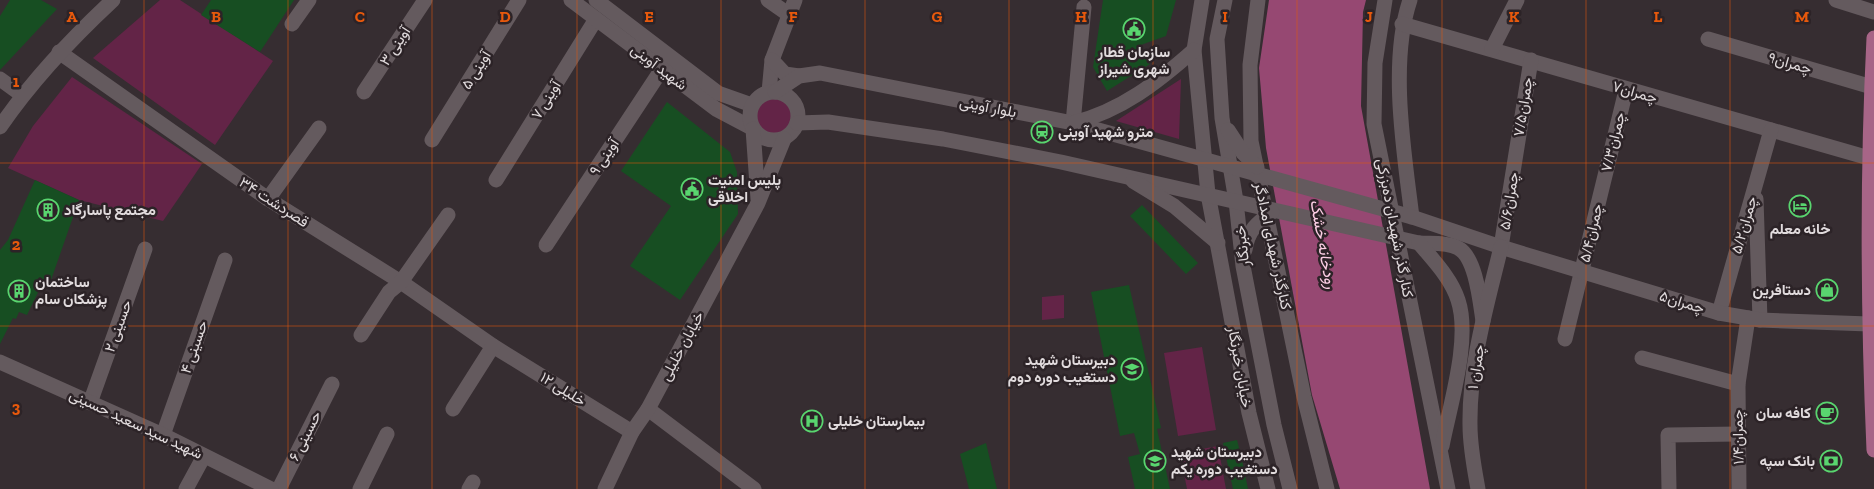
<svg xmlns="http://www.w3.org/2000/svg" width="1874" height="489" viewBox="0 0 1874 489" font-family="'Zilla Slab',Vazirmatn,serif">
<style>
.green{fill:#632447}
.water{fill:#964872}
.building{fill:#174e22}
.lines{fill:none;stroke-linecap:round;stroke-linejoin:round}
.street{stroke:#645a5e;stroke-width:15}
.secondary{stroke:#645a5e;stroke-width:15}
.primary{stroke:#a76587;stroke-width:15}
.grid{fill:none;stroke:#e8590c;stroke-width:1;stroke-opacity:0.55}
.labels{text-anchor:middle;stroke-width:5;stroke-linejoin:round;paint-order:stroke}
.street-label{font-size:15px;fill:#e1dbdd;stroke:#2c2327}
.poi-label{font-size:15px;font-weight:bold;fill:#e1dbdd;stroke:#2c2327;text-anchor:start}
.water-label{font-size:16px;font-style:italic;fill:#fdcfe5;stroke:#2c2327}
.grid-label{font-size:16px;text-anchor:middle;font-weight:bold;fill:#e8590c;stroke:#2c2327;stroke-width:5;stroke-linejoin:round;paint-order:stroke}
</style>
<rect width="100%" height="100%" fill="#362d31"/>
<g class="green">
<polygon points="160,0 180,0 273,61 215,145 93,58"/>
<polygon points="72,77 202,164 163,221 79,200 8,168 33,126"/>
<polygon points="1181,79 1179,139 1116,121"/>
<circle cx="774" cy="116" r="18"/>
<polygon points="1064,295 1064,318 1042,320 1042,297"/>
<polygon points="1202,347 1216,430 1178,436 1164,353"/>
<polygon points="1218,446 1226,489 1187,489 1180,453"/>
</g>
<polygon class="water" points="1269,0 1366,0 1363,12 1361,106 1430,489 1340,489 1312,395 1266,148 1259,68"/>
<g class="building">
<polygon points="10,0 41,0 57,9 0,70 0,16"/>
<polygon points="211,0 294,0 260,52 201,15"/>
<polygon points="1103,0 1176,0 1166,36 1138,46 1150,64 1107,91 1093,67"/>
<polygon points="667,102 730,152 737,172 738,214 680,300 630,266 671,206 621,171"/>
<polygon points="35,180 79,200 50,283 44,280 27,315 19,312 16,319 13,318 0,344 0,250 8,240"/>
<polygon points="1142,205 1198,263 1186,274 1130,216"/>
<polygon points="1129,285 1161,428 1157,429 1170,489 1135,489 1128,457 1140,454 1134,433 1120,436 1091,292"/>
<polygon points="1237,440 1242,460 1248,489 1233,489 1223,443"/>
<polygon points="986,443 997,489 969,489 960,454"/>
</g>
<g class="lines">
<g class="street">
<polyline points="768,0 788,14"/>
<path d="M1410 0C1389 62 1404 152 1412 217"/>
<polyline points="1836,0 1874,12"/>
<polyline points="292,24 309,0"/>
<polyline points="1402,24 1869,158"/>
<polyline points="1708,39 1872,87"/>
<polyline points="1492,49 1517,0"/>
<polyline points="59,52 268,199 401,282 493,346 632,432"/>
<polyline points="0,79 22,95"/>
<polyline points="364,92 425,0"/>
<polyline points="769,92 772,60 795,0"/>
<polyline points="1073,123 1084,7"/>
<polyline points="432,140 519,0"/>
<polyline points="496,180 596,19"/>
<polyline points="268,199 319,128"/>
<polyline points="1756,199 1760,320"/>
<polyline points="546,245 662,69"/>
<polyline points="1501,247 1531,60"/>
<polyline points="1719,313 1771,130"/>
<polyline points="361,335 389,292 401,282 448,215"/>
<polyline points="1565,339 1626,90"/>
<polyline points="1642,358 1738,384"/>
<polyline points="90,403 145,249"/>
<polyline points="453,409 493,346"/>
<polyline points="648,409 754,489"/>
<polyline points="163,435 225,260"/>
<polyline points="186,489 204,456"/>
<polyline points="279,489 332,384"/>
<polyline points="360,489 387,434"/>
<polyline points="469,489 473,482"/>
<polyline points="1669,489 1668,435 1738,434"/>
<polyline points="1739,489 1738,384 1748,318"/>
</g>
<g class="secondary">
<polyline points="571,0 716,109 752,128"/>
<polyline points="596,0 718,93 752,105"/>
<polyline points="1202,0 1194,50 1208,194 1249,413 1268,489"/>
<polyline points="1225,0 1217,39 1222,118 1236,201 1243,266 1274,425 1290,489"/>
<polyline points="1258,0 1250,65 1251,141 1304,397 1327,489"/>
<polyline points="1385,0 1375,63 1374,124 1448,489"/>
<polyline points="772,60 785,74 799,76"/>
<circle cx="774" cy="116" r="24"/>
<polyline points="775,92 799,76 820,73 1073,123 1412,217 1501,247 1719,313 1760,320 1869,324"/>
<path d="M797 123 828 122 943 139 1061 162 1419 243C1430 244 1447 242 1458 248 1476 257 1480 302 1483 321"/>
<path d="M1073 123C1121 111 1158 82 1194 50"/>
<path d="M0 127C33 79 71 39 113 0"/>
<polyline points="753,129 758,199"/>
<polyline points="1228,130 1243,153 1257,167"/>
<polyline points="1133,181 1174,206 1218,243"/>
<path d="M1419 243C1433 260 1451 278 1458 300 1471 339 1450 405 1442 446"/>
<path d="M1245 250C1248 230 1257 223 1272 212"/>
<polyline points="0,362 163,435 271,489"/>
<polyline points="605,489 632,432 648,409 758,203 784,139"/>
<path d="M1478 489C1474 467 1470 447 1470 425 1469 365 1487 305 1501 247"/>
</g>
<path class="primary" d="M1874 38C1867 176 1868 313 1874 450"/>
</g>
<path class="grid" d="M144 0V489M288 0V489M432 0V489M577 0V489M721 0V489M865 0V489M1009 0V489M1153 0V489M1297 0V489M1442 0V489M1586 0V489M1730 0V489M0 163H1874M0 326H1874"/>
<defs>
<g id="civic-ring" transform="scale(1.125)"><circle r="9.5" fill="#2c2327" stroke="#59d56f" stroke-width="1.5"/><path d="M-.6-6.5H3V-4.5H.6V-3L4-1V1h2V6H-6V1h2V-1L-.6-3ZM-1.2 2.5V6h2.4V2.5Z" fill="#59d56f"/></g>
<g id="station-ring" transform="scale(1.125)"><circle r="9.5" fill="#2c2327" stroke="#59d56f" stroke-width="1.5"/><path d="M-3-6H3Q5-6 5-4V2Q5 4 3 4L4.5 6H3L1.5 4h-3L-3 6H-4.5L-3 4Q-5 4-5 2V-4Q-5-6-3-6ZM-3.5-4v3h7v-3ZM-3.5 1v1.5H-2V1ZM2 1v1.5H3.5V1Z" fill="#59d56f"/></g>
<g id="hotel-ring" transform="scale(1.125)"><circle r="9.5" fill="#2c2327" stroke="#59d56f" stroke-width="1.5"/><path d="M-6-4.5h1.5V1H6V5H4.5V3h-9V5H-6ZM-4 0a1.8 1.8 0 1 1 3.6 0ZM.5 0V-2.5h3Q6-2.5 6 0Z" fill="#59d56f"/></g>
<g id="building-ring" transform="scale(1.125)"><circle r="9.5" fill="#2c2327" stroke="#59d56f" stroke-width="1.5"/><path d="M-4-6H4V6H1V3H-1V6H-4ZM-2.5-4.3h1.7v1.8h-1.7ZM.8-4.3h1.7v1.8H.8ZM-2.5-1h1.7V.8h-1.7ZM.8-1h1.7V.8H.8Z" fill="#59d56f"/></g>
<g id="shop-ring" transform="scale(1.125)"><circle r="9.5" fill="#2c2327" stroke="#59d56f" stroke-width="1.5"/><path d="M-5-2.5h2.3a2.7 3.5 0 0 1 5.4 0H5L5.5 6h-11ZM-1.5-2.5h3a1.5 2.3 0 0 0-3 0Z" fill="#59d56f"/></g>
<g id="school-ring" transform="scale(1.125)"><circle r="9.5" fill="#2c2327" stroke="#59d56f" stroke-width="1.5"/><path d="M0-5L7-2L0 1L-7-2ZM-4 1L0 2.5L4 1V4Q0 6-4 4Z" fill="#59d56f"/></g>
<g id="cafe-ring" transform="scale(1.125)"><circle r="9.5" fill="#2c2327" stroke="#59d56f" stroke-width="1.5"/><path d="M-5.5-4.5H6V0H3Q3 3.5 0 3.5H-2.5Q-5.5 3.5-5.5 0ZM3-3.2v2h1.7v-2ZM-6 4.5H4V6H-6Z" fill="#59d56f"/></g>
<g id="hospital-ring" transform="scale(1.125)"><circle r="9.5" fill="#2c2327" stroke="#59d56f" stroke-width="1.5"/><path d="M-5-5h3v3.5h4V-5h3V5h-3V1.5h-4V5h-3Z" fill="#59d56f"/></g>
<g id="bank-ring" transform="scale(1.125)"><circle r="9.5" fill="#2c2327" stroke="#59d56f" stroke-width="1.5"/><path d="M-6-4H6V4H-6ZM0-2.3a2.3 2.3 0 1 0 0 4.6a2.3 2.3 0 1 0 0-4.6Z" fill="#59d56f"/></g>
</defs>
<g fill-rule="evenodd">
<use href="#civic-ring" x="1134" y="29"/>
<use href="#station-ring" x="1042" y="132"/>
<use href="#civic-ring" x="692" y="189"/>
<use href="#hotel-ring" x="1800" y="206"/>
<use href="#building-ring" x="48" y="210"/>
<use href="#shop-ring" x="1827" y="290"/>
<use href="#building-ring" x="19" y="291"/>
<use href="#school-ring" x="1132" y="369"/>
<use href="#cafe-ring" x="1827" y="413"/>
<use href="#hospital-ring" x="812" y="421"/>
<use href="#school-ring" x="1155" y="461"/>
<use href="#bank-ring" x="1831" y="461"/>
</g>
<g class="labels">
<g class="street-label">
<text transform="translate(395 46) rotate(-57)" y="5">۳ آوینی</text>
<text transform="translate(1790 63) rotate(16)" y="5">چمران۹</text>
<text transform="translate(659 67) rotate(37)" y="5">شهید آوینی</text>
<text transform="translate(476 70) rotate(-58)" y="5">۵ آوینی</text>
<text transform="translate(1635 92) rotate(16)" y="5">چمران۷</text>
<text transform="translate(546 100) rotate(-58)" y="5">۷ آوینی</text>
<text transform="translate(988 107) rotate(11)" y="5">بلوار آوینی</text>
<text transform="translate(1523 107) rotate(-81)" y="5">چمران۷/۵</text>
<text transform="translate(1613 142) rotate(-76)" y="5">چمران۷/۳</text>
<text transform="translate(604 157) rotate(-56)" y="5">۹ آوینی</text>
<text transform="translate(1509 201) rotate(-81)" y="5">چمران۵/۶</text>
<text transform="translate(274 202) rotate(33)" y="5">قصردشت ۳۴</text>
<text transform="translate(1744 225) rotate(-74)" y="5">چمران۵/۲</text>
<text transform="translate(1395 228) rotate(79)" y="5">کنار گذر شهیدان ده‌بزرکی</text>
<text transform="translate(1591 233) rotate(-77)" y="5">چمران۵/۴</text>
<text transform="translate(1242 246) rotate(-97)" y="5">خبرنگار</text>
<text transform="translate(1273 246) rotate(78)" y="5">کنارگذر شهدای امدادگر</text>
<text transform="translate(1682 302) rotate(17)" y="5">چمران۵</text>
<text transform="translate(118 326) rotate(-70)" y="5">۲ حسینی</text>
<text transform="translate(682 346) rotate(-62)" y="5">خیابان خلیلی</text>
<text transform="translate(194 347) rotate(-71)" y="5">۴ حسینی</text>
<text transform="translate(1240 367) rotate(80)" y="5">خیابان خبرنگار</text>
<text transform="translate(1476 367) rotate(-81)" y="5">چمران ۱</text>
<text transform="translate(563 389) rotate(32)" y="5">۱۲ خلیلی</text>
<text transform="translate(136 424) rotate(25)" y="5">شهید سید سعید حسینی</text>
<text transform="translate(305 436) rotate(-63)" y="5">۶ حسینی</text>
<text transform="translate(1738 437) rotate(-91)" y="5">چمران۱/۴</text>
</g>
<g class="poi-label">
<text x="1134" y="57" text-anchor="middle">سازمان قطار<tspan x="1134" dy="17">شهری شیراز</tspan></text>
<text x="1058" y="137">مترو شهید آوینی</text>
<text x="708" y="185">پلیس امنیت<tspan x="708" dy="17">اخلاقی</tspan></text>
<text x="64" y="215">مجتمع پاسارگاد</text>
<text x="1800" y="234" text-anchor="middle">خانه معلم</text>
<text x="35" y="287">ساختمان<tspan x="35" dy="17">پزشکان سام</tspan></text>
<text x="1811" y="295" text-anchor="end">دستافرین</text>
<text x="1116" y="365" text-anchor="end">دبیرستان شهید<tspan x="1116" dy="17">دستغیب دوره دوم</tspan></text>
<text x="1811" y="418" text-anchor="end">کافه سان</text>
<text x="828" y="426">بیمارستان خلیلی</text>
<text x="1171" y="457">دبیرستان شهید<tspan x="1171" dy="17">دستغیب دوره یکم</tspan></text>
<text x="1815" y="466" text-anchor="end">بانک سپه</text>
</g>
<g class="water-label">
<text transform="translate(1324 244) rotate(80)" y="6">رودخانه خشک</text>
</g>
</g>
<g class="grid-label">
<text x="72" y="22">A</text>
<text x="216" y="22">B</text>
<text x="360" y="22">C</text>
<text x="505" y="22">D</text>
<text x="649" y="22">E</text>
<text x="793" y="22">F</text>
<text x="937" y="22">G</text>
<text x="1081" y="22">H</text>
<text x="1225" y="22">I</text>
<text x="1369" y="22">J</text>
<text x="1514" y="22">K</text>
<text x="1658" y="22">L</text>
<text x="1802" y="22">M</text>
<text x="16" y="87">1</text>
<text x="16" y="250">2</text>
<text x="16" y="413">3</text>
</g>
</svg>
